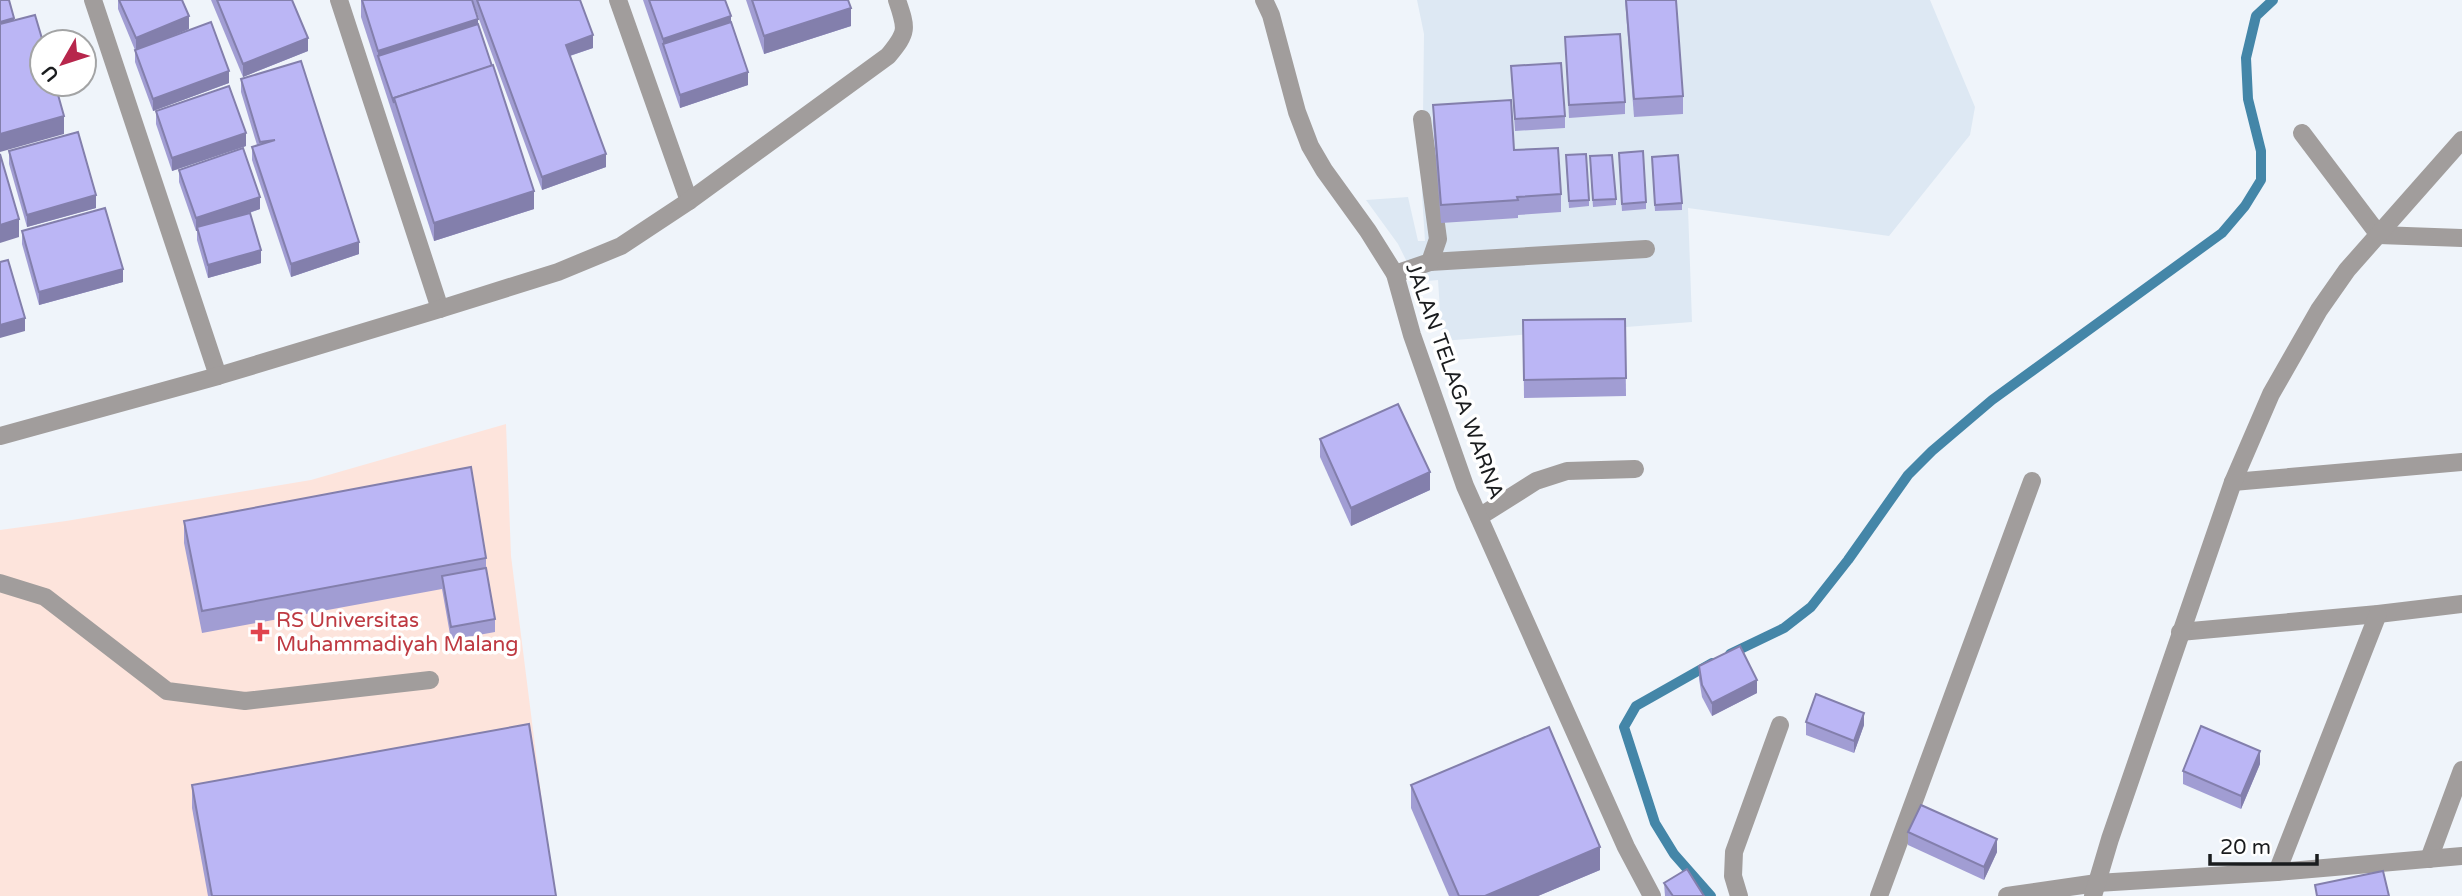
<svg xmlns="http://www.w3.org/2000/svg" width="2462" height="896" viewBox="0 0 2462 896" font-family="'Varela Round',sans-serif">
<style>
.built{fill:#dde8f3}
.medical{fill:#fde4dc}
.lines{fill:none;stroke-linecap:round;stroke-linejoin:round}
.stream{stroke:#4486a8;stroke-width:10}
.service{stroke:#a19d9c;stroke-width:18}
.minor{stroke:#a19d9c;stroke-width:18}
.wall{fill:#a19dd3}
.shaded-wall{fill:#837fac}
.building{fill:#bbb6f5;stroke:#837fac;stroke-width:2}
.health-dot{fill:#e0444e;stroke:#fff;stroke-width:2.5}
.labels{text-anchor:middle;stroke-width:7;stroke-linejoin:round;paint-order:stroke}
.street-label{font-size:21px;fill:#1a1c1e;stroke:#fff}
.health-label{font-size:21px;fill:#be3a42;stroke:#fff;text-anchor:start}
</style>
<rect width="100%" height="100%" fill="#eff4fa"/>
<polygon class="built" points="1417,0 1930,0 1975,107 1970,135 1889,236 1688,208 1692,322 1442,341 1438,280 1417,282 1398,244 1366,200 1408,197 1418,241 1425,241 1422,195 1424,34"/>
<polygon class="medical" points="506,424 511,556 554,896 0,896 0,530 66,521 311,480"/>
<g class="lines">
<g class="stream">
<polyline points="1730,654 1784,628 1811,607 1848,560 1908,475 1932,451 1992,400 2222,233 2245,206 2261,180 2261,151 2248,99 2246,58 2256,16 2273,0"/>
<polyline points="1711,896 1674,854 1655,823 1624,727 1636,706 1712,663"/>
</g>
<g class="service">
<polyline points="1430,262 1646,249"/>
<polyline points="1395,274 1430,262 1438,239 1422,119"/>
<polyline points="1479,517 1536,481 1567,471 1635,469"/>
<polyline points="0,583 45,597 167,691 245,701 430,680"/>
</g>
<g class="minor">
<polyline points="93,0 218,376"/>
<polyline points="339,0 440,309"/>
<polyline points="618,0 689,201"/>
<polyline points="1264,0 1271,15 1297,112 1310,146 1324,170 1368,231 1395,274 1412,335 1465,486 1626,847 1652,896"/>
<polyline points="2302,133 2379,235 2462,238"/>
<path d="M0 436 218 376 440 309 558 272 621 246 689 201 888 56C908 32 907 29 897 0"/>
<polyline points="2233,482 2462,462"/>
<polyline points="2180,632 2378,614 2462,604"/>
<polyline points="2429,859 2462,770"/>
<polyline points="2277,872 2378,614"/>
<polyline points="1739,896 1733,876 1734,852 1780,725"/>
<polyline points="1879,896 2032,481"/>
<polyline points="2007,896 2097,883 2277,872 2462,856"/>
<polyline points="2093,896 2110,839 2233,482 2271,394 2319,310 2347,270 2462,140"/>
</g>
</g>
<g class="wall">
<polygon points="118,0 189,29 169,37 229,83 153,111 135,62 135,50 118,9"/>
<polygon points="211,0 292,0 308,51 243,77"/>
<polygon points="361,0 478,24 534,209 434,241 361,17"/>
<polygon points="472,0 580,0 593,48 570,56 606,167 542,190"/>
<polygon points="643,0 725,0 748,85 680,108"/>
<polygon points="746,0 848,0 851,26 764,54"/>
<polygon points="1625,0 1676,0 1683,96 1683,114 1634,117"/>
<polygon points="1565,37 1625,102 1625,114 1569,118"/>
<polygon points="1511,66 1565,116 1565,128 1515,131"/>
<polygon points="241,79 359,254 291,277 252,160 252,147 257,145 241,92"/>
<polygon points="1433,105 1514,150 1561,194 1561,212 1518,215 1518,218 1441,223 1433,123"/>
<polygon points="156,111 246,146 172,171 156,124"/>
<polygon points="9,151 96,208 27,227 9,164"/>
<polygon points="1619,159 1646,202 1646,209 1622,211"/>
<polygon points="1566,162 1589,200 1589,206 1569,208"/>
<polygon points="1590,162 1616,199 1616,205 1593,207"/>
<polygon points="1652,163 1682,203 1682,210 1655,211"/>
<polygon points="179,170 260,209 247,214 261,263 208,278 197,240 197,231 196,231 179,182"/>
<polygon points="22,231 123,282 39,305 22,244"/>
<polygon points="1625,319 1626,396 1524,398 1523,320"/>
<polygon points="1320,439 1430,490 1351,526 1320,457"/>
<polygon points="184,521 486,558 486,568 495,619 495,632 451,640 442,589 202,633 184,543"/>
<polygon points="1699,666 1757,693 1712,716 1702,697 1699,679"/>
<polygon points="1806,722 1864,725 1854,753 1806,735"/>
<polygon points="2260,764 2241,809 2183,784 2183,771"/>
<polygon points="192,785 556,896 208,896 192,808"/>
<polygon points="1411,785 1600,870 1538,896 1449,896 1411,808"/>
<polygon points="1908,832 1997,852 1984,880 1908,845"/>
<polygon points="1664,883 1704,896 1665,896"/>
</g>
<g class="shaded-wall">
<polygon points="851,8 851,26 764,54 764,36"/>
<polygon points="189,16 189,29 136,51 136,38"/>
<polygon points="731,16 731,34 663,44 663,39"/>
<polygon points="14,18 14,31 0,35 0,22"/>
<polygon points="478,19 478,37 378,56 378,51"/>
<polygon points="593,35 593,48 566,57 566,45"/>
<polygon points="308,38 308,51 243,77 243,64"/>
<polygon points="229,71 229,83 153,111 153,99"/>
<polygon points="748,72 748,85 680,108 680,95"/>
<polygon points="64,116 64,134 0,152 0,134"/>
<polygon points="246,133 246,146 172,171 172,158"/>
<polygon points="606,154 606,167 542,190 542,177"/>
<polygon points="534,191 534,209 434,241 434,223"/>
<polygon points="96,195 96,208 27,227 27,215"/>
<polygon points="260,197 260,209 198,230 197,227 197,231 196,231 196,218"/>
<polygon points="19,219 19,237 0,243 0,225"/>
<polygon points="359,242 359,254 291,277 291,264"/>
<polygon points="261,250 261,263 208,278 208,265"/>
<polygon points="123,269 123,282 39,305 39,292"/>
<polygon points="25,318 25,331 0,338 0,325"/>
<polygon points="1430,472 1430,490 1351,526 1351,508"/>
<polygon points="1757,680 1757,693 1712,716 1712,703"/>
<polygon points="1864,713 1864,725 1854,753 1854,741"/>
<polygon points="2260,751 2260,764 2241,809 2241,796"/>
<polygon points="1997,839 1997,852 1984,880 1984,867"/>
<polygon points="1600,847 1600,870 1538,896 1485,896"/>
</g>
<g class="building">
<polygon points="0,0 9,0 14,18 0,22"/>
<polygon points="119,0 182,0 189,16 136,38"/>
<polygon points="217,0 292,0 308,38 243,64"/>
<polygon points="362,0 472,0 478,19 378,51"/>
<polygon points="477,0 580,0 593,35 566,45 606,154 542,177"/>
<polygon points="649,0 725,0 731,16 663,39"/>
<polygon points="752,0 848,0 851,8 764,36"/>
<polygon points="1626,0 1676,0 1683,96 1634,99"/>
<polygon points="35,15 43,42 42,84 55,84 64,116 0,134 0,24"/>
<polygon points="211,22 229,71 153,99 135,50"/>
<polygon points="731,22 748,72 680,95 663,44"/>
<polygon points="478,24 492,66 394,98 394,103 378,56"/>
<polygon points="1620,34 1625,102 1569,105 1565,37"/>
<polygon points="301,61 359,242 291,264 252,147 275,140 260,142 241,79"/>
<polygon points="1561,63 1565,116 1515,119 1511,66"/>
<polygon points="493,65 534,191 434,223 394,98"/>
<polygon points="229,86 246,133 172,158 156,111"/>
<polygon points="1511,100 1514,150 1558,148 1561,194 1517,197 1518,200 1441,205 1433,105"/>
<polygon points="78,132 96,195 27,215 9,151"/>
<polygon points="243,148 260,197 196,218 179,170"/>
<polygon points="1643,151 1646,202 1622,204 1619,153"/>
<polygon points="0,154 19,219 0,225"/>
<polygon points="1586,154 1589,200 1569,201 1566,155"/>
<polygon points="1612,155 1616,199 1593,200 1590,156"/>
<polygon points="1678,155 1682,203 1655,205 1652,157"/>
<polygon points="105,208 123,269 39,292 22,231"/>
<polygon points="250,213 261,250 208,265 197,227"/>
<polygon points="8,260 25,318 0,325 0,262"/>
<polygon points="1625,319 1626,378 1524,380 1523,320"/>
<polygon points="1398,404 1430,472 1351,508 1320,439"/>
<polygon points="471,467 486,558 202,611 184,521"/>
<polygon points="486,568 495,619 451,627 442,576"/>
<polygon points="1740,646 1757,680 1712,703 1702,685 1699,666"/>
<polygon points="1816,694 1864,713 1854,741 1806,722"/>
<polygon points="529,724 556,896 212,896 192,785"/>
<polygon points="2201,726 2260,751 2241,796 2183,771"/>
<polygon points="1549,727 1600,847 1485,896 1459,896 1411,785"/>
<polygon points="1921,805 1997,839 1984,867 1908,832"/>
<polygon points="1687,869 1704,896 1673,896 1664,883"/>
<polygon points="2383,871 2389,896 2317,896 2315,885"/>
</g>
<path class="health-dot" d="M256.5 621.5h7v7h7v7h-7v7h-7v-7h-7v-7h7z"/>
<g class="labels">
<g class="street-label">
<text transform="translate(1455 381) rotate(70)" y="7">JALAN TELAGA WARNA</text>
</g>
<g class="health-label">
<text x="276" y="627">RS Universitas<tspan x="276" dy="24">Muhammadiyah Malang</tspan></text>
</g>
</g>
<g transform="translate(63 63) rotate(231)"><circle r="33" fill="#ffffff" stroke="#a3a4a5" stroke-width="2"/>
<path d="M0-5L12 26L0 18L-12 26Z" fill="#b7264c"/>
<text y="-10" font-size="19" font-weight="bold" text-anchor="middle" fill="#1a1c1e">U</text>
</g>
<path d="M2210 854v10h107v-10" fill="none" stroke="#1a1c1e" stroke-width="3.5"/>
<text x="2220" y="854" font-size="21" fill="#1a1c1e" stroke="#ffffff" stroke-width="5" paint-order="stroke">20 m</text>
</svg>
